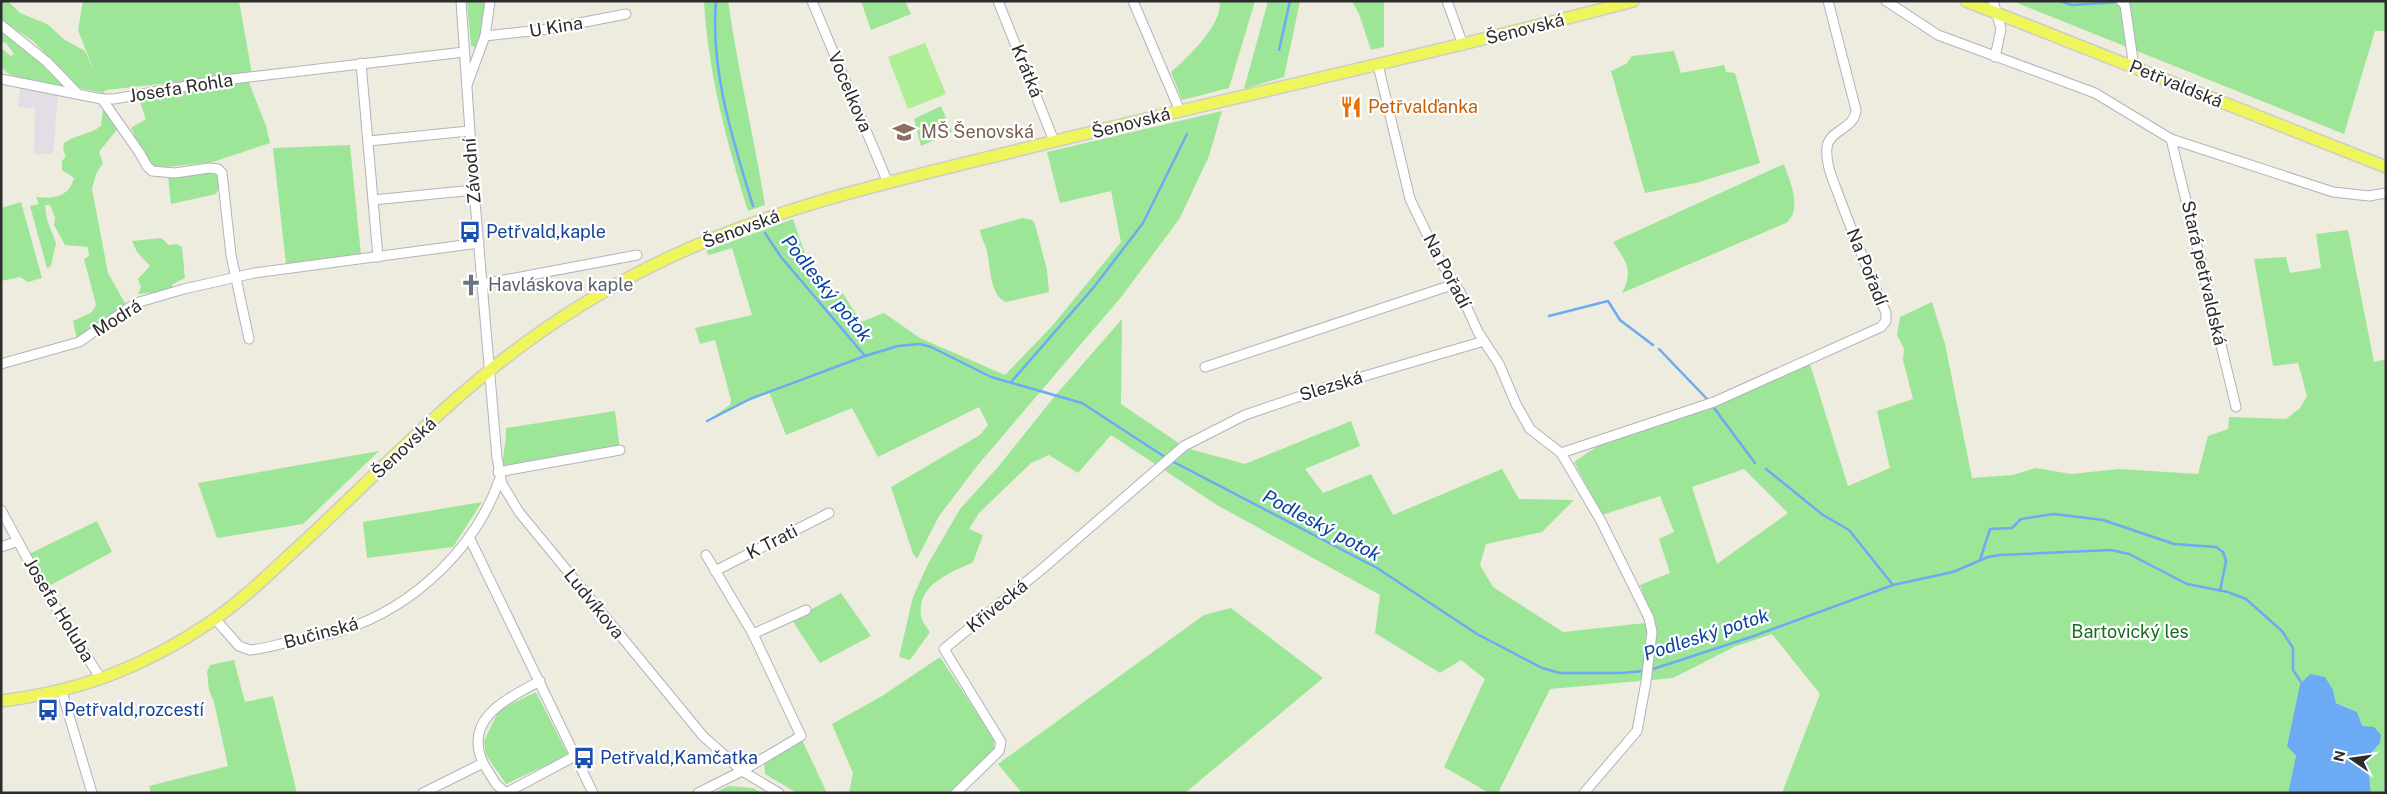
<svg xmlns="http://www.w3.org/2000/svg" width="2387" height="794" viewBox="0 0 2387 794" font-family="'Public Sans',sans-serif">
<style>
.industrial{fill:#e3dee6}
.green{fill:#9de698;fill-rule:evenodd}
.pitch{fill:#aeee94}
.water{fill:#6daaf4}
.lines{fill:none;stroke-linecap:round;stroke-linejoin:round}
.stream{stroke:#6daaf4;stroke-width:2.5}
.minor-casing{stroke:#b2b2c0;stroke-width:11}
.major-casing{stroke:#ccc;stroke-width:14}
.minor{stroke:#fff;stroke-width:9}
.major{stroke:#eff65b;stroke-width:11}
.labels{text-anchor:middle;stroke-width:4.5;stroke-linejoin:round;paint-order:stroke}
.street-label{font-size:18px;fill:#2c2c2c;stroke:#fff}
.food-label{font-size:18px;fill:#c56008;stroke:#fff;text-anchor:start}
.education-label{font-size:18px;fill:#785e54;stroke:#fff;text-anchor:start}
.transit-label{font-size:18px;fill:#164399;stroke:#fff;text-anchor:start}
.worship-label{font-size:18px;fill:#5b616d;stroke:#fff;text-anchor:start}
.park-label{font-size:18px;fill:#186d1e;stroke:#fff}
.water-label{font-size:19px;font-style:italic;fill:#0843a4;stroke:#fff}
</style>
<rect width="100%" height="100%" fill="#eeecde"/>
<polygon class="industrial" points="20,86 58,94 53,154 34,154 35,108 18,107"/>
<g class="green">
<polygon points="1,1 8,1 20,13 47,24 65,40 85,51 96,76 78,30 83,1 239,1 252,74 106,90 103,93 79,88 33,41 1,20"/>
<polygon points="467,1 485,1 481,35 477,48 471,46"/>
<path d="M704 1H728C738 70 754 137 765 205L748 211C727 143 708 73 704 1Z"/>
<polygon points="861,1 905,1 911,14 871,30"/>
<path d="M1219 1H1255L1229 88 1182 100 1171 72C1185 60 1225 23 1219 1Z"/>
<polygon points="1268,1 1300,1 1284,77 1244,89"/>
<polygon points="1352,1 1384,1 1384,47 1371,50 1359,14"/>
<polygon points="2012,1 2386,1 2386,31 2375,31 2344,134"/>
<path d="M1 29 37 56 68 88C53 85 8 81 2 67 0 62 1 53 1 48L11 56 14 54 6 43 1 42Z"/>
<polygon points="1674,51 1681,73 1724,65 1726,72 1735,73 1760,163 1696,183 1645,193 1611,71 1626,64 1632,56"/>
<polygon points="248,80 266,126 270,143 213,162 157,168 147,161 131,128 146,119 138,97"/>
<polygon points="941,106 952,132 921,146 914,119"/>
<path d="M103 108 119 127 99 152 103 163 96 174 92 189 108 273 126 305 77 340 73 321 92 312 96 305 84 259 89 256 88 247 65 245 54 225 55 217 50 205H45L47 220 56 243 51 266 47 268 30 206 39 204 36 197C54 199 69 197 74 178L62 170V161L66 156 63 150 64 143C76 135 90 134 101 126Z"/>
<polygon points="1222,111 1209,156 1180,218 1122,296 977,466 939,516 917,559 913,554 891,487 980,435 988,425 979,407 878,457 852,408 786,435 769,392 750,399 707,421 730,405 731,400 715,340 700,344 695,328 752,315 732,248 709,255 706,251 793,219 814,280 842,292 861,322 884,313 920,338 1005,375 1053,325 1121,242 1111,191 1060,203 1047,152"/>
<polygon points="350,145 361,255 286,264 273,148"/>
<path d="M1784 164C1790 182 1803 209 1786 223L1622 293C1634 269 1626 262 1613 242Z"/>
<path d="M213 170C221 177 221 185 216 194L171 204 168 176Z"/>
<polygon points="21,202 42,278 28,282 20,277 1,281 1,208"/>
<path d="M1022 218 1032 220 1035 224 1047 270 1049 292 1006 302C988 295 991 262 986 248 984 242 981 237 980 230Z"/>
<path d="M2348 230 2374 362 2386 359V793H2371L2367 758 2380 743 2362 727 2349 708 2336 703 2333 690 2310 675 2300 684 2287 746 2296 756 2288 793H1782L1820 694 1772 634 1734 647 1673 678 1550 689 1498 793H1489L1444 767 1485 679 1461 660 1440 673 1375 633 1380 595 1217 505 1111 435 1078 473 1049 455 1031 463 979 513 969 529 983 535 973 562C951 573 917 584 921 615 921 620 927 628 930 632L910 660 899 657 913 597 928 564 960 509 998 467 1054 397 1122 319 1121 404 1186 448 1245 464 1351 421 1360 446 1305 469 1323 493 1371 474 1393 515 1502 469 1519 499 1574 500 1542 532 1486 544 1480 565 1493 587 1563 632 1654 622 1640 585 1670 573 1659 539 1674 532 1660 496 1602 515 1574 462 1599 445 1810 364 1848 486 1890 468 1877 411 1913 399 1903 360 1904 349 1897 335 1900 317 1932 302 1945 344 1972 478 2013 475 2036 468 2071 474 2119 469 2198 474 2208 436 2228 429 2229 417 2286 419 2300 408 2307 396 2298 363 2273 366 2254 259 2286 257 2290 273 2321 268 2316 234ZM1744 469 1788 513 1717 564 1692 487Z"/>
<polygon points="161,238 169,245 177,244 182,247 185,278 173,284 170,291 138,294 141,287 138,279 150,266 137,252 132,241"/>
<path d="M615 411 620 450 503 468C502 454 507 442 506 428Z"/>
<polygon points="379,451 303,524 217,538 198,483"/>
<polygon points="482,502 453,547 367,558 363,522"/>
<polygon points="97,521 112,552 47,587 29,554"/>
<polygon points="841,593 871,636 820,663 792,620"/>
<polygon points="1231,608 1323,678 1185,793 1022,793 998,764 1204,615"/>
<polygon points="940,657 994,739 994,750 951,793 849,793 853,773 832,724 882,696"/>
<polygon points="234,660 245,702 273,696 297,793 151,793 149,786 228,766 214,702 209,690 207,672 210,665"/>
<polygon points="536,692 568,755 506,784 486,755 484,741 499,710"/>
<polygon points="802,740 827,793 797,793 765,774 764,759"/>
<polygon points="728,786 753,788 761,793 714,793"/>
</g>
<polygon class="pitch" points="925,43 946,94 908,109 888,57"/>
<polygon class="water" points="2310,674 2325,677 2333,690 2336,703 2357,712 2362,726 2374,727 2381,735 2380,743 2367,758 2371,793 2288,793 2296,756 2287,746 2300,684"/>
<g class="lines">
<g class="stream">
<path d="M716 1C710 70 733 141 753 206"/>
<polyline points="2060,1 2072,5 2118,2"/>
<polyline points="1279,50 1290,1"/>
<polyline points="765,233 781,257 865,356 898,346 920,344 931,347 991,377 1082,403 1168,459"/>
<polyline points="1549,316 1608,301 1620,320 1653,345"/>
<polyline points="1659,349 1708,400"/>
<polyline points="1011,382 1094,287 1143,223 1187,134"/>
<polyline points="1714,408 1755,463"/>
<polyline points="707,421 750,399 865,356"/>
<polyline points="1170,460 1377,568 1477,634 1542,668 1560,673 1620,673 1645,671"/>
<polyline points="1766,469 1823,515 1849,530 1893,585"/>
<polyline points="1980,560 1990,529 2012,528 2021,519 2054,514 2103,520 2174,544 2216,547 2223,552 2226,561 2220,591"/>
<polyline points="2230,593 2246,599 2282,631 2293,648 2293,670 2303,685"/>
<polyline points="1650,670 1751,637 1893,585 1953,572 1988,557 2000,555 2111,550 2129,554 2187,584 2228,592"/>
</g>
<g class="minor-casing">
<g id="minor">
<polyline points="461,1 474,190 497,458 502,484 519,512 703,736 742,771 779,793"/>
<polyline points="812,1 888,183"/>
<polyline points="998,1 1054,141"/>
<polyline points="1133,1 1180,111"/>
<polyline points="1447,1 1463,45"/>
<polyline points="1886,1 1938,35 2095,93 2171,139 2333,192 2369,196 2386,193"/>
<polyline points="1993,1 2001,29 1995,57"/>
<polyline points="2121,1 2125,5 2134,67"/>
<polyline points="1,25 47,62 77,93"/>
<polyline points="485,36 549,29 626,14"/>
<polyline points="361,63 378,257"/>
<polyline points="1378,65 1410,199 1438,257 1460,292 1478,332 1499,364 1516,404 1530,429 1561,453 1601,521 1649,618 1652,632 1646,682 1637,731 1584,793"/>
<polyline points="1,79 102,99 114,99 215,81 464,52"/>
<polyline points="467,85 485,36 490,1"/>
<polyline points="102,99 139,152 147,166 152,171 175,173 209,168 218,169 222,173 231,255 249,339"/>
<polyline points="2171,139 2236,407"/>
<polyline points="369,141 469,131"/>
<polyline points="373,200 474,190"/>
<polyline points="483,284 637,255"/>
<polyline points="1,364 79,342 136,303 184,289 254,273 479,243"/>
<polyline points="1205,367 1455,284"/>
<path d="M1561 453 1714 402 1881 327 1886 321V313C1870 275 1854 237 1840 199 1834 182 1825 165 1827 147 1830 129 1855 129 1856 110L1828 1"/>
<polyline points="498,472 620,450"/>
<polyline points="1,510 40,582 101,679"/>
<polyline points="470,539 593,793"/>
<polyline points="1,547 18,541"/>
<polyline points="715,571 829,513"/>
<path d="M215 619 239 646 250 650C266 649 282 643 298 640 313 637 329 635 343 630 414 607 476 548 500 478"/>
<polyline points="753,634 806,610"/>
<polyline points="62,692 92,793"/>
<polyline points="483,763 496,784 506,793"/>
<path d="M423 793 483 763C463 718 507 699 540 681"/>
<polyline points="506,793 575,756"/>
<polyline points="698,793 742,771 801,736 753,634 706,555"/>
<polyline points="956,793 999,751 1001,742 944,649 1042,569 1184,446 1245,415 1324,388 1484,341"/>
</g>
</g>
<g class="major-casing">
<g id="major">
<polyline points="1966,1 2386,167"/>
<path d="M1 701C81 691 145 667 212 621 247 597 277 566 308 538 368 482 426 422 489 371 543 327 603 289 666 259 781 204 908 178 1031 147 1232 97 1434 54 1633 1"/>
</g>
</g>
<use href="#minor" class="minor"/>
<use href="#major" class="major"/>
</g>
<defs>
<g id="restaurant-bare" transform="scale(1.725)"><path d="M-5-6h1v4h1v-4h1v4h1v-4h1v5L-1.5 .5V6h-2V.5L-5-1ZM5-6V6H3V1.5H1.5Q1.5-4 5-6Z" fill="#e8710a" stroke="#fff" stroke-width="2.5" paint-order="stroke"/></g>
<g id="school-bare" transform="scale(1.725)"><path d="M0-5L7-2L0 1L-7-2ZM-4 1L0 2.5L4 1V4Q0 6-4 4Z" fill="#8d6e63" stroke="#fff" stroke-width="2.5" paint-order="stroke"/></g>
<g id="bus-bare" transform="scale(1.725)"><path d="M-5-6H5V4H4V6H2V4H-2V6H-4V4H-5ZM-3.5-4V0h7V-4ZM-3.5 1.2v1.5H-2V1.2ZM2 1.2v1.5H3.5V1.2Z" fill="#1a4fb4" stroke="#fff" stroke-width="2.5" paint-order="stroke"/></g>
<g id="church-bare" transform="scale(1.725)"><path d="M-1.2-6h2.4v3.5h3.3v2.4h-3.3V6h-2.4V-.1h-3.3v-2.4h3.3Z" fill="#6b7280" stroke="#fff" stroke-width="2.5" paint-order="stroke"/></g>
</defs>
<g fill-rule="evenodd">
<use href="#restaurant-bare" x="1351" y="107"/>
<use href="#school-bare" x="904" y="132"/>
<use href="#bus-bare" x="470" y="232"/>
<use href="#church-bare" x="471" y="285"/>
<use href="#bus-bare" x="48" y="710"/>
<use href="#bus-bare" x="584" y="758"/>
</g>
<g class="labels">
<g class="street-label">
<text transform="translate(556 27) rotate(-9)" y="6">U Kina</text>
<text transform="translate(1525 29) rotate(-14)" y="6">Šenovská</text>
<text transform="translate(1027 71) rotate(68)" y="6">Krátká</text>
<text transform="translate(2176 84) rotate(22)" y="6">Petřvaldská</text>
<text transform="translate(181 88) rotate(-9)" y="6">Josefa Rohla</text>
<text transform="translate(850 92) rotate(67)" y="6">Vocelkova</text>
<text transform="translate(1131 123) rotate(-14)" y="6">Šenovská</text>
<text transform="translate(472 171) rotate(-95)" y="6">Závodní</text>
<text transform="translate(741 229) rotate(-20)" y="6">Šenovská</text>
<text transform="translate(1867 267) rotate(68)" y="6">Na Pořadí</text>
<text transform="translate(1447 271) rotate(62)" y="6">Na Pořadí</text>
<text transform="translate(2204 273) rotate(77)" y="6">Stará petřvaldská</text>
<text transform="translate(117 318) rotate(-32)" y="6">Modrá</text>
<text transform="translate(1331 386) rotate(-17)" y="6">Slezská</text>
<text transform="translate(404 448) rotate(-43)" y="6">Šenovská</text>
<text transform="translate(772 542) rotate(-27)" y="6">K Trati</text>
<text transform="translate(594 604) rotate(51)" y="6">Ludvíkova</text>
<text transform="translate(997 606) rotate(-39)" y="6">Křivecká</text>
<text transform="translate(59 610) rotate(59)" y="6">Josefa Holuba</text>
<text transform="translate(321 633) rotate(-15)" y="6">Bučinská</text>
</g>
<g class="food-label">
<text x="1368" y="113">Petřvalďanka</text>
</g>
<g class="education-label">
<text x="921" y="138">MŠ Šenovská</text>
</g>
<g class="transit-label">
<text x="486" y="238">Petřvald,kaple</text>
<text x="64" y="716">Petřvald,rozcestí</text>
<text x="600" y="764">Petřvald,Kamčatka</text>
</g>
<g class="worship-label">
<text x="488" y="291">Havláskova kaple</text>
</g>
<g class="park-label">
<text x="2130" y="638">Bartovický les</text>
</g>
<g class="water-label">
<text transform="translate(827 288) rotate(51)" y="7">Podleský potok</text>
<text transform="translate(1322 525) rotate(28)" y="7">Podleský potok</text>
<text transform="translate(1706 634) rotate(-18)" y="7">Podleský potok</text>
</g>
</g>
<rect width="2387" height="794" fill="none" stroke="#2c2c2c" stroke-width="5"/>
<g transform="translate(2352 759) rotate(283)" stroke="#ffffff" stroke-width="4" paint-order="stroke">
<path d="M0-4L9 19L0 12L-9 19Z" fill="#2c2c2c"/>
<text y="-8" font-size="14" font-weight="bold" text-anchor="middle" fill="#2c2c2c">N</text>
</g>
</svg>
